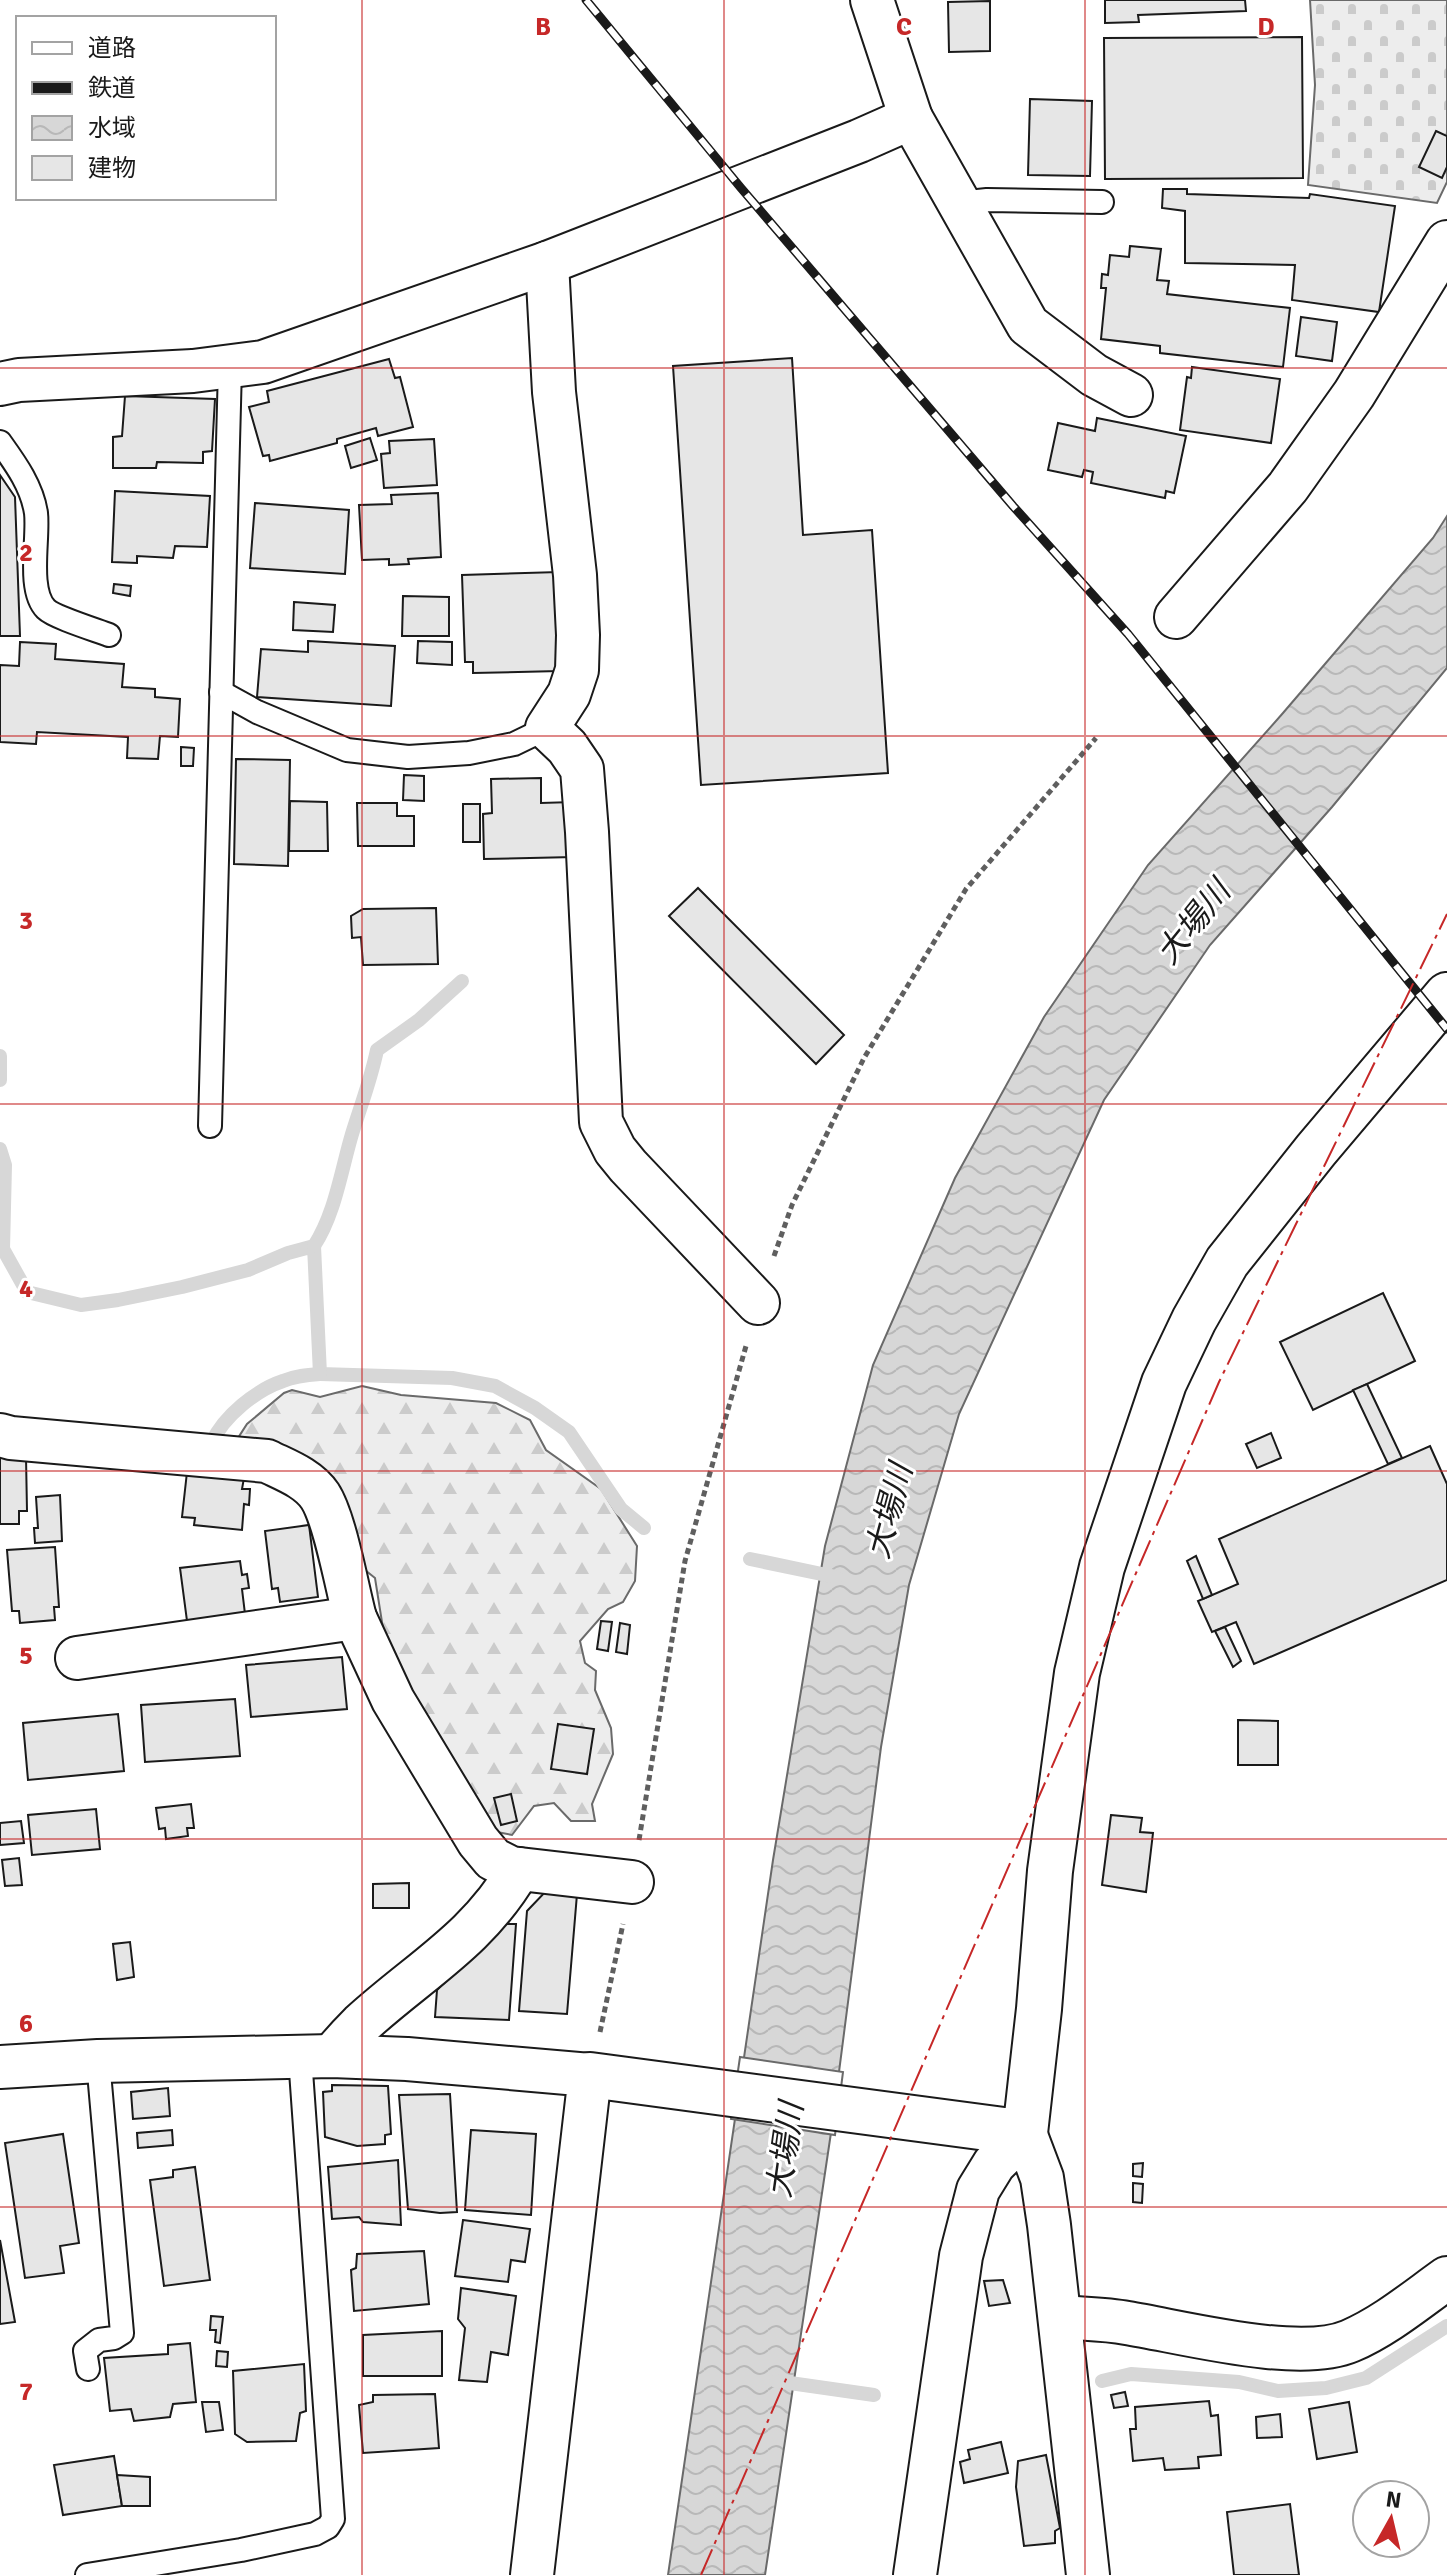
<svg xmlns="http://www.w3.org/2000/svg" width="1447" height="2575" viewBox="0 0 1447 2575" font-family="Signika,'Noto Sans JP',sans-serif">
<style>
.forest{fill:url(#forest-firs);stroke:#6a6a6a;stroke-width:2}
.cemetery{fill:url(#cemetery-stones);stroke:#6a6a6a;stroke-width:2}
.water{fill:url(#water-waves);stroke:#6a6a6a;stroke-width:2}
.pier{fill:#fff;stroke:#6a6a6a;stroke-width:2}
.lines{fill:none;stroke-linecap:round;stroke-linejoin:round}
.stream{stroke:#d7d7d7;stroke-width:14}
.building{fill:#e6e6e6;stroke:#1a1a1a;stroke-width:2}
.service-casing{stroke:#1a1a1a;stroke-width:26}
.minor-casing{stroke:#1a1a1a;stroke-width:46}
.tertiary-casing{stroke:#1a1a1a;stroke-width:48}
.path{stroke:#5f5f5f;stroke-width:5;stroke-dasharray:6 4;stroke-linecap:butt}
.service{stroke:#fff;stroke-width:22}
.minor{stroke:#fff;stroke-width:42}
.tertiary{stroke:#fff;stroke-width:44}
.rail-casing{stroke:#1a1a1a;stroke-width:9}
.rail{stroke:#fff;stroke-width:6;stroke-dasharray:18;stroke-linecap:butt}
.power{stroke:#c62828;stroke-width:2;stroke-dasharray:28 6 4 6;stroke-linecap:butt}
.grid{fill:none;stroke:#c62828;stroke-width:2;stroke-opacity:0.55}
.labels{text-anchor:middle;stroke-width:6;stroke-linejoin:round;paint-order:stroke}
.water-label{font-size:32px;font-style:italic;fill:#1a1a1a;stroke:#fff}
.grid-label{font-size:26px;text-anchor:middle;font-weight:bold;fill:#c62828;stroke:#fff;stroke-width:6;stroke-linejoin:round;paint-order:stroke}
</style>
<defs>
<pattern id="forest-firs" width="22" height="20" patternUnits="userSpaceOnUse" patternTransform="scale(2)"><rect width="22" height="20" fill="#ededed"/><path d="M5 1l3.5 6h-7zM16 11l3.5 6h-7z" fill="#cbcbcb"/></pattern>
<pattern id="cemetery-stones" width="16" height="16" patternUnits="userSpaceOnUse" patternTransform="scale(2)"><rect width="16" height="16" fill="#ededed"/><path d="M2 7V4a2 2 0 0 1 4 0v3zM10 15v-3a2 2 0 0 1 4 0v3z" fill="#cbcbcb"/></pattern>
<pattern id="water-waves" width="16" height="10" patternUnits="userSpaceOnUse" patternTransform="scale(2)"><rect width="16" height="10" fill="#d7d7d7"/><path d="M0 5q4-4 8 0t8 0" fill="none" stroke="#b8b8b8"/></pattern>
</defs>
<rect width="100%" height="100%" fill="#fff"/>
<polygon class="forest" points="362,1386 401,1395 496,1403 530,1420 546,1450 601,1489 637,1546 635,1581 623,1602 608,1609 580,1641 585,1663 596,1671 595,1690 611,1728 613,1754 592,1804 595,1821 571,1821 554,1803 534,1806 512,1835 492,1831 402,1693 398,1660 385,1641 375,1578 355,1562 345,1499 331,1488 238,1438 247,1424 284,1393 292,1390 320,1397"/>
<polygon class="cemetery" points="1310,0 1447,0 1447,182 1437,203 1308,185 1315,85"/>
<polygon class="water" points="1447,516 1447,668 1332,807 1210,945 1104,1100 959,1414 909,1585 881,1747 832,2126 765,2575 668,2575 773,1860 825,1546 873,1365 955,1178 1044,1017 1148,865 1283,713 1433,538"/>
<polygon class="pier" points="740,2057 843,2072 835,2135 731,2119"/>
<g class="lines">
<g class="stream">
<polyline points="0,1056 0,1080"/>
<polyline points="0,1149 5,1165 3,1249 27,1292 81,1305 118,1300 182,1287 248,1270 288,1253 314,1246 320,1374 452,1378 495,1386 535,1408 569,1432 621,1509 644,1528"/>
<path d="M314 1246C335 1214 341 1171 352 1134 361 1105 371 1079 377 1050L419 1020 462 981"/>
<path d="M203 1441 212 1442C224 1416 256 1390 283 1381 295 1376 307 1375 320 1374"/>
<polyline points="750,1559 836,1577"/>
<polyline points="776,2381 874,2395"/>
<polyline points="1102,2381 1131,2374 1239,2382 1278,2391 1326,2388 1366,2378 1447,2326"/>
</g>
</g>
<g class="building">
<polygon points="1105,0 1245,0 1246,11 1138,15 1139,22 1105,23"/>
<polygon points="990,1 990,51 949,52 948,2"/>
<polygon points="1302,37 1303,178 1105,179 1104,38"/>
<polygon points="1030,99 1092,101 1090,176 1028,175"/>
<polygon points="1436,131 1447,136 1447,167 1442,178 1419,167"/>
<polygon points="1163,189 1187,189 1187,194 1309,198 1310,194 1395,206 1379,312 1292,300 1295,265 1185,263 1185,211 1162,208"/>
<polygon points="1130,246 1161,249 1157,280 1169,281 1167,294 1290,308 1283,367 1160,353 1160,346 1101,339 1106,288 1101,288 1102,274 1108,275 1110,255 1129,257"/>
<polygon points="1301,317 1337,322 1332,361 1296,356"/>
<polygon points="792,358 803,535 872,530 888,773 701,785 673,366"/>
<polygon points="389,359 395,378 400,377 413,427 378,436 376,428 337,439 337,443 270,461 269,455 263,456 249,407 269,402 267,391"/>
<polygon points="1192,367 1280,379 1271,443 1180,430 1187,377 1191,378"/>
<polygon points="125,396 215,399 212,451 203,452 203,463 157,462 156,468 113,468 113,437 122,436"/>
<polygon points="1097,418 1186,436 1174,493 1166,491 1165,498 1091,483 1093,472 1084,470 1082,477 1048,470 1058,423 1095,431"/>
<polygon points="370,438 377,460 351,468 345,446"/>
<polygon points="434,439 437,485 384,488 381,454 390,453 389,441"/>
<polygon points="0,475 15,497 20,636 0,636"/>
<polygon points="115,491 210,496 207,547 175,546 173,558 137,556 137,563 112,562"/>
<polygon points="438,493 441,557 408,559 409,564 389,565 389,559 362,560 359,505 392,504 391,495"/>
<polygon points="255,503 349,510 345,574 250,568"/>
<polygon points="559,572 559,671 473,673 473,662 465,662 462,575"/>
<polygon points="114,584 131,586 130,596 113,593"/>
<polygon points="403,596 449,597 449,636 402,636"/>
<polygon points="294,602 335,605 333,632 293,630"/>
<polygon points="308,641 395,646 391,706 257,697 261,649 308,652"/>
<polygon points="418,641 452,642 452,665 417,663"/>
<polygon points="20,642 56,644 55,659 124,664 122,687 155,689 155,697 180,699 178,737 160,736 158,759 127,758 128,737 37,732 36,744 0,742 0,665 19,666"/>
<polygon points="181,747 194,748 193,766 181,766"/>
<polygon points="236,759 290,760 288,866 234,864"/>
<polygon points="404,775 424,776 424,801 403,800"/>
<polygon points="541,778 541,803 573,802 574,857 484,859 483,814 492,813 491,779"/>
<polygon points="290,801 327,802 328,851 289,851"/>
<polygon points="357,803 397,803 397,816 414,816 414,846 358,846"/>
<rect x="463" y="804" width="17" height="38"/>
<polygon points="698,888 844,1035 816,1064 669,916"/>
<polygon points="436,908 438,964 363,965 361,937 352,938 351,916 363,909"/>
<polygon points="1383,1293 1415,1361 1313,1410 1280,1342"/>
<polygon points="1367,1384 1402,1458 1388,1464 1353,1390"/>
<polygon points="1271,1433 1281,1458 1257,1468 1246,1444"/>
<polygon points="1430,1446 1447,1484 1447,1580 1254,1664 1236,1622 1212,1632 1198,1601 1238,1584 1219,1539"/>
<polygon points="0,1457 26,1457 27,1511 19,1511 19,1524 0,1524"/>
<polygon points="187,1472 244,1478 242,1489 250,1489 249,1505 244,1504 242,1530 194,1525 195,1518 182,1517"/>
<polygon points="60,1495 62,1541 35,1543 34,1528 38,1528 36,1497"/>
<polygon points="309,1525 318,1597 280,1602 278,1588 272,1589 265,1531"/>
<polygon points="55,1547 59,1607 54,1607 55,1620 20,1623 19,1611 12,1611 7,1550"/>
<polygon points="1196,1556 1212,1595 1203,1599 1187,1561"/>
<polygon points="240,1561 242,1575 247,1574 249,1588 242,1589 245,1614 187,1621 180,1568"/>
<polygon points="601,1621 612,1622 608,1651 597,1649"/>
<polygon points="620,1623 630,1625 627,1654 616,1652"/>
<polygon points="1225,1627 1241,1661 1233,1667 1215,1631"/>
<polygon points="342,1657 347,1709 251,1717 246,1665"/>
<polygon points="235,1699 240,1756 145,1762 141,1705"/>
<polygon points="118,1714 124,1771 28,1780 23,1723"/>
<polygon points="1238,1720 1278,1721 1278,1765 1238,1765"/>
<polygon points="558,1724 594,1729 587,1774 551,1769"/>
<polygon points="511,1794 517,1821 501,1825 494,1798"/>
<polygon points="191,1804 194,1828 187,1828 188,1836 166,1839 165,1828 159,1829 156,1808"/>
<polygon points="96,1809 100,1849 32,1855 28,1815"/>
<polygon points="1111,1815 1142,1818 1140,1832 1153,1833 1146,1892 1102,1885"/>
<polygon points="21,1821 24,1843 0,1845 0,1823"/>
<polygon points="19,1858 22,1885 5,1886 2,1860"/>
<polygon points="409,1883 409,1908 373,1908 373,1884"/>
<polygon points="547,1890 577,1894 567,2014 519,2011 527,1911"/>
<polygon points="505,1924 516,1924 509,2020 435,2017 437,1990"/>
<polygon points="130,1942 134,1977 117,1980 113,1944"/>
<polygon points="332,2085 388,2086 391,2134 385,2135 385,2144 357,2146 325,2137 323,2092 332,2091"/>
<polygon points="168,2088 170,2116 133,2119 131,2092"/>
<polygon points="450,2094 457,2212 440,2213 408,2209 399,2095"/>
<polygon points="172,2130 173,2145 138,2148 137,2133"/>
<polygon points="471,2130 536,2134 531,2215 465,2210"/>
<polygon points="63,2134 79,2243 60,2246 64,2273 25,2278 5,2143"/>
<polygon points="398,2160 401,2225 363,2222 359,2217 332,2219 328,2167"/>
<polygon points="1143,2163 1142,2177 1133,2176 1133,2164"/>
<polygon points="195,2167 210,2280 164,2286 150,2180 173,2177 173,2170"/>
<polygon points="1133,2183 1143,2184 1142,2203 1133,2202"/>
<polygon points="463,2220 530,2229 525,2262 511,2260 508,2282 455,2276"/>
<polygon points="0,2240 15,2322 0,2324"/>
<polygon points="424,2251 429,2304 354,2311 351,2270 356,2268 357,2254"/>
<polygon points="1003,2280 1010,2303 989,2306 984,2281"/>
<polygon points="461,2288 516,2296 508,2355 491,2352 487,2382 459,2380 465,2328 458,2319"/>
<polygon points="211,2316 223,2317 220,2343 215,2342 216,2330 210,2330"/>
<polygon points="442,2331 442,2376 363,2376 363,2335"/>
<polygon points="190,2343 196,2402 173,2404 170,2417 134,2421 131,2409 110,2411 104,2358 168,2354 168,2345"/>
<polygon points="217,2351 228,2352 227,2367 216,2366"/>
<polygon points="304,2364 306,2411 300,2413 296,2441 247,2442 235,2434 233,2371"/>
<polygon points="1125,2392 1128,2406 1114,2408 1111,2395"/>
<polygon points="435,2394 439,2448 363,2453 359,2405 373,2402 373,2395"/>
<polygon points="1209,2401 1211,2416 1218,2415 1221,2455 1198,2457 1199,2468 1165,2470 1163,2458 1133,2461 1130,2429 1136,2429 1135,2407"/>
<polygon points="202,2402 219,2402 223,2430 206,2432"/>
<polygon points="1349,2402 1357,2452 1317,2459 1309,2409"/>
<polygon points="1280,2414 1282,2437 1257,2438 1256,2417"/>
<polygon points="1001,2442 1008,2473 964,2483 960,2462 970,2459 968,2450"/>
<polygon points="1046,2455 1060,2528 1055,2531 1055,2543 1024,2546 1016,2487 1018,2461"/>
<polygon points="114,2456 122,2506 63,2515 54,2465"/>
<polygon points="117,2475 150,2477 150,2506 122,2506"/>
<polygon points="1290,2504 1299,2575 1234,2575 1227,2512"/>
</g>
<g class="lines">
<g class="service-casing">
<g id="service">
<polyline points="959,203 987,200 1102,202"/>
<path d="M0 442C15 463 32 486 36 513 39 538 27 590 46 609 54 617 96 630 109 635"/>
<polyline points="221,692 257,712 347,750 408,757 469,753 514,744 547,728"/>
<polyline points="210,1126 230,367"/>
<polyline points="88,2369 85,2351 99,2340 114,2338 122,2333 98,2061"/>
<polyline points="87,2575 241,2550 315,2534 328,2527 333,2519 300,2057"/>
</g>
</g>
<g class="minor-casing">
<g id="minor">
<polyline points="911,118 1028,325 1094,375 1131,395"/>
<polyline points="547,263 554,392 575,575 578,635 577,670 569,694 547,728 567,747 582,769 587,832 601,1122 615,1150 628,1166 758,1303"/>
<polyline points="0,384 19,380 193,371 263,362 547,263 859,141 911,118 872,0"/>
<polyline points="1176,617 1288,487 1354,394 1447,242"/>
<path d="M0 1435 11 1438 267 1461C285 1470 308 1478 320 1496 335 1519 347 1588 355 1618"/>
<polyline points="77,1658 355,1618 393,1700 478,1841 493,1859 511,1868 632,1882"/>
<path d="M332 2056C341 2045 351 2034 361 2024 419 1971 478 1940 519 1869"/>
<polyline points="0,2067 98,2061 332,2056 407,2059 590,2075 532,2575"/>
<path d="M1060 2317C1082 2319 1105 2319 1127 2323 1183 2332 1299 2363 1350 2341 1385 2326 1416 2300 1447 2278"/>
<polyline points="915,2575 961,2256 978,2190 994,2164 1025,2133 1042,2178 1049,2225 1088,2575"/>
</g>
</g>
<g class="tertiary-casing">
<polyline id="tertiary" points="590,2075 1025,2133 1039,2009 1050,1871 1077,1673 1102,1567 1164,1383 1194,1320 1227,1262 1316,1150 1447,995"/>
</g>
<g class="path">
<polyline points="774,1256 792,1205 864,1058 966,889 1096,738"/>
<polyline points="639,1840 685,1561 746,1346"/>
<polyline points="600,2032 623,1924"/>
</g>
<use href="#service" class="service"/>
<use href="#minor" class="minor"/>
<use href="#tertiary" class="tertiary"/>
<g class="rail-casing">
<polyline id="rail" points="586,0 741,188 1013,506 1128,634 1447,1029"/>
</g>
<use href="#rail" class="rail"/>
<polyline class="power" points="701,2575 1219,1382 1447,914"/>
</g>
<path class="grid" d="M362 0V2575M724 0V2575M1085 0V2575M0 368H1447M0 736H1447M0 1104H1447M0 1471H1447M0 1839H1447M0 2207H1447"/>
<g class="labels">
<g class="water-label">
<text transform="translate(1193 922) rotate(-51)" y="11">大場川</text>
<text transform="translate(889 1511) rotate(-75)" y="11">大場川</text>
<text transform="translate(785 2150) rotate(-82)" y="11">大場川</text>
</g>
</g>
<g class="grid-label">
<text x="543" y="35">B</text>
<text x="904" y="35">C</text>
<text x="1266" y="35">D</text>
<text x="26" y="561">2</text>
<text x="26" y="929">3</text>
<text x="26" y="1297">4</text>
<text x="26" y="1664">5</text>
<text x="26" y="2032">6</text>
<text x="26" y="2400">7</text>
</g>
<rect x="16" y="16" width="260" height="184" fill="#ffffff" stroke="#a3a3a3" stroke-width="2"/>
<rect x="32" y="42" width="40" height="12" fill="#ffffff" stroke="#a3a3a3" stroke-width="2"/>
<text x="88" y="56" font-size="24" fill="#1a1a1a">道路</text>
<rect x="32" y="82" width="40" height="12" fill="#1a1a1a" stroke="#a3a3a3" stroke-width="2"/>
<text x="88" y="96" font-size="24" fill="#1a1a1a">鉄道</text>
<rect x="32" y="116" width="40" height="24" fill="url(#water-waves)" stroke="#a3a3a3" stroke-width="2"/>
<text x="88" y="136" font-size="24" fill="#1a1a1a">水域</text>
<rect x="32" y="156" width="40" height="24" fill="#e6e6e6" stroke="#a3a3a3" stroke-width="2"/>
<text x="88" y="176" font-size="24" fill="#1a1a1a">建物</text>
<g transform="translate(1391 2519) rotate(8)"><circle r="38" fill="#ffffff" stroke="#a3a3a3" stroke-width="2"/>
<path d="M0-6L14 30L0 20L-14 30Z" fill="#c62828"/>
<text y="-12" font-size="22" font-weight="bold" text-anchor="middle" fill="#1a1a1a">N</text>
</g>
</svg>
